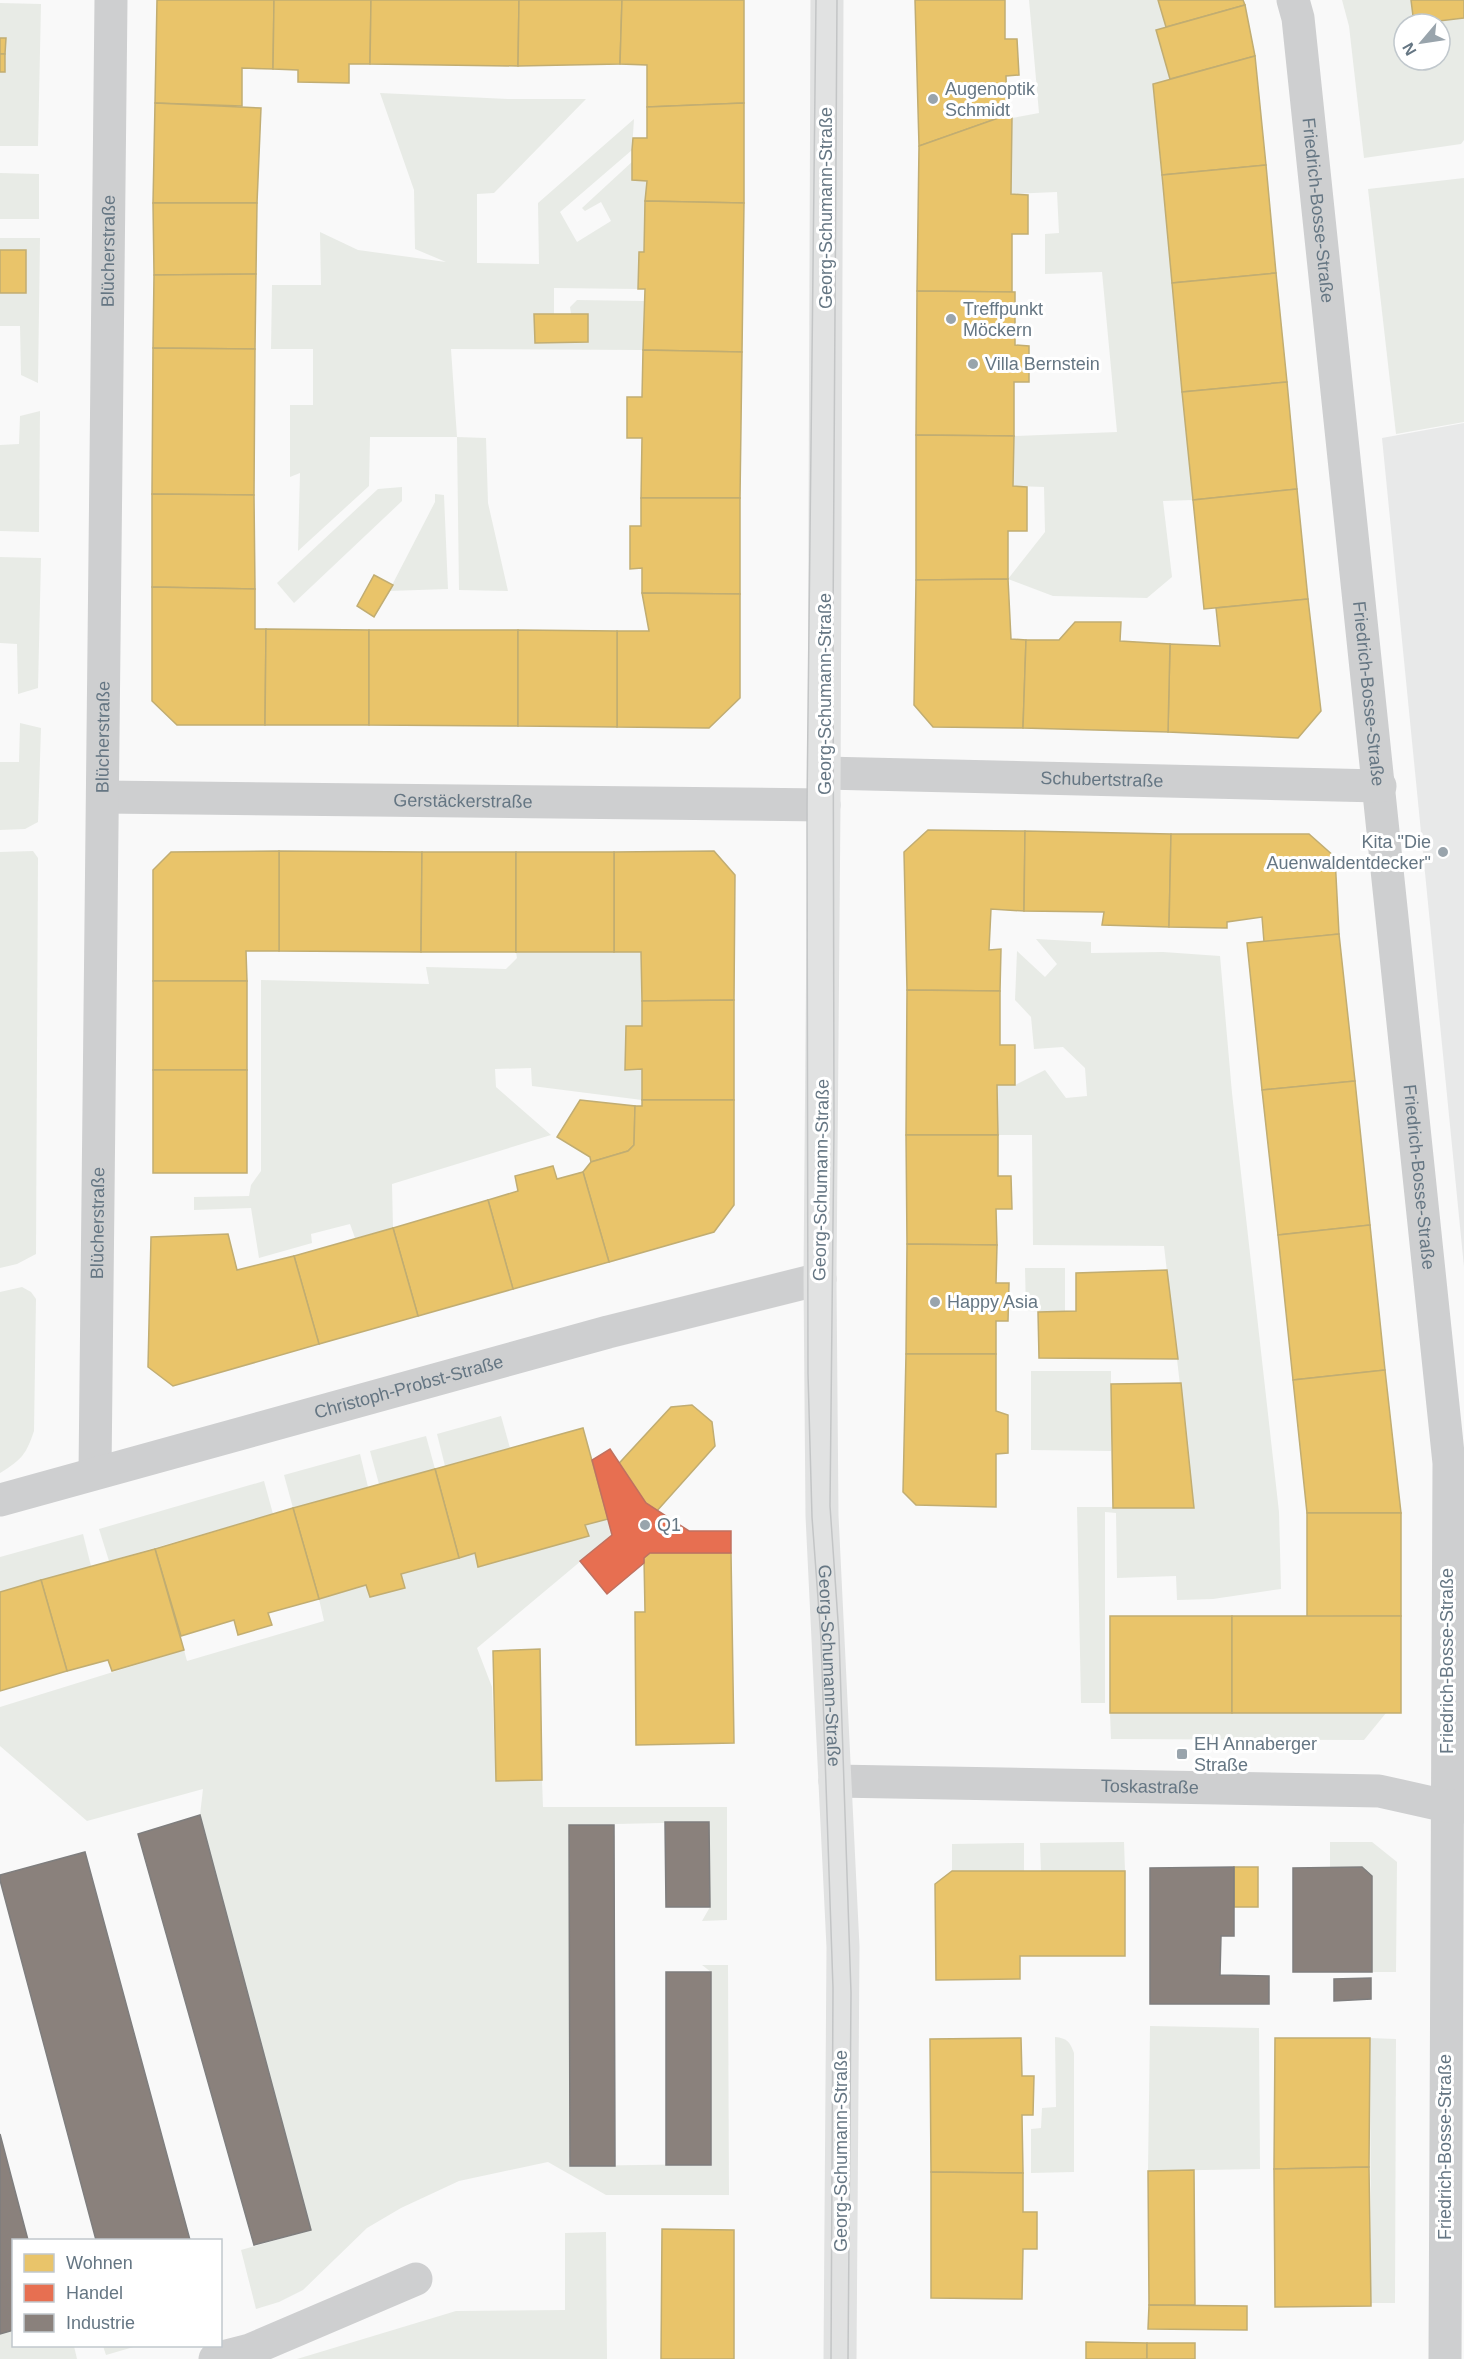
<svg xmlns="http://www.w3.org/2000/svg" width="1464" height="2359" viewBox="0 0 1464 2359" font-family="Helvetica,sans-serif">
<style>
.built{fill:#e8e9e9}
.green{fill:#e8ebe6}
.homes{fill:#e9c46a;stroke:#c1ad72;stroke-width:1.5}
.shops{fill:#e76f51;stroke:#c07160;stroke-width:1.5}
.industry{fill:#8a817c;stroke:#7f7e7e;stroke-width:1.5}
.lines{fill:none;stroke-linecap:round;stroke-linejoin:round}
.minor{stroke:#cecfd0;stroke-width:33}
.secondary{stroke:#e1e2e2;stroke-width:33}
.tram{stroke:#c3c5c6;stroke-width:1.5}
.poi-dot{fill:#99a4ac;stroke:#fff;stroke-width:2}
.labels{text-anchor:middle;stroke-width:6;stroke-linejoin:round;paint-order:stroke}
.poi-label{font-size:18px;fill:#657683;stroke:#fff;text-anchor:start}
.street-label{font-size:18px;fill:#657683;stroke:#fff}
</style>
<rect width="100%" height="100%" fill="#f9f9f9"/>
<polygon class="built" points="1464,423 1464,1267 1382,438"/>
<g class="green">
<polygon points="1029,0 1158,0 1166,27 1156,30 1170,79 1153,85 1193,500 1163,501 1172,577 1147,598 1053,596 1008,579 1045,532 1044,487 1013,486 1014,436 1117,432 1102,272 1045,274 1045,234 1059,233 1057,192 1011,194 1012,118 1039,113"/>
<polygon points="1342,0 1411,0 1414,24 1404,24 1404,60 1440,60 1440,24 1416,24 1464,18 1464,140 1461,144 1364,158 1349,26"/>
<polygon points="0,3 41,4 38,146 0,146 0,72 5,71 6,39 0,38"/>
<polygon points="380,93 508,99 586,99 494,193 477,194 477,263 539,264 538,203 634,119 632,150 560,212 577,242 611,221 601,202 585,211 582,208 633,161 633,180 647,181 644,252 639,252 638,289 554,288 554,314 534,315 536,343 588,342 588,314 571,314 570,307 577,300 644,301 643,350 451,349 457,437 486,438 488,503 508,591 459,590 457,437 370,437 369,486 298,551 300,473 290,477 290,405 313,405 313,349 271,349 272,285 321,285 320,232 358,250 446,262 415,249 414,190"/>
<polygon points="0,173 39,174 39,219 0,219"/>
<polygon points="1464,178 1464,422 1396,434 1368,189"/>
<polygon points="0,238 40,238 38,383 21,375 20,326 0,326 0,293 26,293 26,251 0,250"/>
<polygon points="40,411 39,532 0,531 0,445 19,444 20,416"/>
<polygon points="402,487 402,501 294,603 277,583 378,489"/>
<polygon points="435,494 444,495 448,589 389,591 435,502"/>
<polygon points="0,557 41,558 38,688 18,694 17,644 0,643"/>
<polygon points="20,723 41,728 38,822 25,829 0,830 0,762 19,762"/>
<polygon points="33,851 38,858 36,1254 17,1264 0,1268 0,852"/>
<polygon points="1036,939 1091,942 1091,953 1163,952 1220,956 1232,1093 1279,1512 1281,1589 1213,1599 1177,1600 1176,1576 1117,1578 1116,1513 1105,1512 1105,1703 1081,1703 1077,1507 1194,1507 1164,1246 1033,1245 1032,1135 998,1135 997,1085 1015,1085 1045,1070 1066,1098 1087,1096 1085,1068 1063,1047 1034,1049 1031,1017 1015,1000 1017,951 1045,977 1057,964"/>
<polygon points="641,950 642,1026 626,1026 625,1069 642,1069 642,1100 532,1086 531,1068 495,1069 496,1087 551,1135 392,1184 393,1228 355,1238 350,1224 311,1234 312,1243 259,1258 251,1208 194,1210 194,1197 249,1196 251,1185 261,1171 261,980 429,984 426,967 506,969 517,958 516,952"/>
<polygon points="1025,1268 1065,1268 1065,1312 1026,1311"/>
<path d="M22 1287 31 1292 36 1299 34 1431C26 1455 21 1460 0 1473V1292Z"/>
<polygon points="1031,1371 1111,1371 1111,1451 1031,1450"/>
<polygon points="501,1416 510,1448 445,1466 437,1434"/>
<polygon points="426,1436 435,1469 379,1484 370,1451"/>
<polygon points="360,1454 368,1487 293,1508 284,1475"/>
<polygon points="264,1481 273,1514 109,1561 99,1529"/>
<polygon points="608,1519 612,1535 477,1648 492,1687 496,1781 542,1780 543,1807 727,1807 727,1920 702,1921 710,1907 709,1822 569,1825 570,2166 711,2164 711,1972 702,1965 728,1965 729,2195 606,2195 548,2162 459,2181 401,2208 367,2228 303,2290 279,2302 256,2309 241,2250 311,2230 200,1815 203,1789 87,1821 0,1746 0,1707 184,1650 187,1661 324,1621 319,1599 366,1585 370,1597 404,1588 401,1574 475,1553 478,1566 588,1536 585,1525"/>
<polygon points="83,1534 91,1566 0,1592 0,1557"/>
<polygon points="1110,1713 1386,1713 1364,1740 1111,1739"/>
<polygon points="1124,1842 1125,1871 1041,1871 1040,1843"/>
<polygon points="1330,1842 1372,1842 1397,1862 1396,1972 1372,1972 1372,1876 1362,1867 1330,1868"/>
<polygon points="1024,1843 1024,1871 952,1871 952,1844"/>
<polygon points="1150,2026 1259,2028 1260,2169 1148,2171"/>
<path d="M1055 2037C1067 2038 1070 2042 1074 2053V2172L1031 2173V2129L1041 2128 1042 2108 1056 2107Z"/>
<polygon points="1370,2038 1396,2039 1395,2303 1371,2303"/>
<polygon points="606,2232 607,2359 297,2359 456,2311 565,2310 565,2233"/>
<polygon points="13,2330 14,2346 74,2346 77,2359 0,2359 0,2334"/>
<polygon points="103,2346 137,2346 106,2355"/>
</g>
<g class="homes">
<polygon points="157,0 274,0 273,69 242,68 242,106 155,103"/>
<polygon points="274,0 371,0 370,64 349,64 349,83 298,82 298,70 273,69"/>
<polygon points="371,0 519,0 518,66 370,64"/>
<polygon points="519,0 622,0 620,64 518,66"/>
<polygon points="622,0 744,0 744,103 647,107 647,65 620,64"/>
<polygon points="915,0 1005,0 1005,39 1017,39 1019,75 1006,76 1007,117 1004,116 919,146"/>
<polygon points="1158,0 1243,0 1245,5 1166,27"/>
<polygon points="1411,0 1464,0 1464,18 1414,24"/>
<polygon points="1245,5 1255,56 1170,79 1156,30"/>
<polygon points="0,38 6,38 5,54 0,54"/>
<rect x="0" y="54" width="5" height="18"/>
<polygon points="1255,56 1266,165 1162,175 1153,84"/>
<polygon points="155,103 261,108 257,203 153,203"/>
<polygon points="744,103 744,203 645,201 647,181 632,180 632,150 633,138 647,138 647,107"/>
<polygon points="1004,116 1012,118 1011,194 1028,195 1028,234 1012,234 1012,292 917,291 919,146"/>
<polygon points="1266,165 1276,273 1172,283 1162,175"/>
<polygon points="645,201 744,203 742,352 643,350 645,289 638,289 639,252 644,252"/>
<polygon points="153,203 257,203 256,274 154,275"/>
<rect x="0" y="250" width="26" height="43"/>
<polygon points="1276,273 1287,382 1182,392 1172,283"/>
<polygon points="256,274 255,349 153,348 154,275"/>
<polygon points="917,291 1015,292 1015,345 1029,346 1029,382 1014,382 1014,436 916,435"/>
<polygon points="534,314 588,314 588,342 535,343"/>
<polygon points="153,348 255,349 254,495 152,494"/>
<polygon points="643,350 742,352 740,498 641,498 642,438 627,438 627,397 642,397"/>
<polygon points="1287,382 1297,489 1193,500 1182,392"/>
<polygon points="916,435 1014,436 1013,486 1027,487 1027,531 1008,531 1008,579 916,580"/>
<polygon points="1297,489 1308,599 1204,609 1193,500"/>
<polygon points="152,494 254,495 255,589 152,587"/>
<polygon points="641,498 740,498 740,594 642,593 642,568 630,569 630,526 641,526"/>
<polygon points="374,575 393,585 374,617 357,606"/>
<polygon points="1008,579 1011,639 1026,640 1023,728 933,727 914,705 916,580"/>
<polygon points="152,587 255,589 255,629 266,629 265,725 177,725 152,701"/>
<polygon points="642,593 740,594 740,698 709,728 617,727 617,631 649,631"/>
<polygon points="1308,599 1321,711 1298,738 1168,732 1170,644 1220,646 1216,608"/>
<polygon points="1075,622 1121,622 1120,641 1170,644 1168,732 1023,728 1026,640 1059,640"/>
<polygon points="266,629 369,630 369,725 265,725"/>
<polygon points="369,630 518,630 518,726 369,725"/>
<polygon points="518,630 617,631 617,727 518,726"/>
<polygon points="928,830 1025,831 1024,911 991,909 989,950 1001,949 1000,991 907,990 904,852"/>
<polygon points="1025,831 1171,834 1169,927 1102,925 1104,912 1024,911"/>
<polygon points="1171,834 1309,834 1335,857 1339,934 1264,942 1262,917 1227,922 1227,928 1169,927"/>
<polygon points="279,851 422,852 421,952 279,951"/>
<polygon points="279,851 279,951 246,951 247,981 153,981 153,870 171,852"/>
<polygon points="714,851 735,875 734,1000 642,1001 641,952 614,952 614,852"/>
<polygon points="422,852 516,852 516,952 421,952"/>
<rect x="516" y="852" width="98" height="100"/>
<polygon points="1339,934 1355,1081 1262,1090 1247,943"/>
<rect x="153" y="981" width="94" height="89"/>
<polygon points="907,990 1000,991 1000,1045 1015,1045 1015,1085 997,1085 998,1135 906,1135"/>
<polygon points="734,1000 734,1100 642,1100 642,1069 625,1070 626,1026 642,1026 642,1001"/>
<rect x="153" y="1070" width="94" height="103"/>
<polygon points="1355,1081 1370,1225 1278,1235 1262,1090"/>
<polygon points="580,1100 635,1106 634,1145 628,1151 591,1162 590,1157 557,1137"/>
<polygon points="642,1100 734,1100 734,1205 714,1232 609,1262 583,1172 591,1162 628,1151 634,1145 635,1106 642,1106"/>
<polygon points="906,1135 998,1135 998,1176 1011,1176 1012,1209 996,1209 997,1245 907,1244"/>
<polygon points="553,1166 557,1179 583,1172 609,1262 513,1289 488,1200 518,1191 515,1176"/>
<polygon points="488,1200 513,1289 418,1316 393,1228"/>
<polygon points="1370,1225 1385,1370 1293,1380 1278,1235"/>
<polygon points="393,1228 418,1316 319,1344 294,1256"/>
<polygon points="228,1234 237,1270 294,1256 319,1344 173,1386 148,1367 151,1237"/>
<polygon points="907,1244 997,1245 996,1283 1009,1283 1008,1321 996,1321 996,1354 906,1354"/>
<polygon points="1167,1270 1178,1359 1039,1358 1038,1312 1076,1311 1076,1273"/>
<polygon points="906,1354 996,1354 996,1411 1008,1415 1008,1453 996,1454 996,1507 916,1505 903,1492"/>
<polygon points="1385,1370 1401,1513 1307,1513 1293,1380"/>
<polygon points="1181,1383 1194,1508 1113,1508 1111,1384"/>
<polygon points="692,1405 712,1422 715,1446 656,1512 611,1472 671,1407"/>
<polygon points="583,1428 608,1519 585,1525 589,1536 478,1567 475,1553 459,1558 435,1469"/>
<polygon points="435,1469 459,1558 401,1574 405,1588 370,1597 366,1585 319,1599 293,1508"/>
<polygon points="293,1508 319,1599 268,1613 272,1625 238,1635 234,1620 181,1636 155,1549"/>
<polygon points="1307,1513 1401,1513 1401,1616 1307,1617"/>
<polygon points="155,1549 184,1650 112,1671 108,1660 67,1671 41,1580"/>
<polygon points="650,1553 731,1553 734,1743 636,1745 635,1612 645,1612 644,1558"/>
<polygon points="41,1580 67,1671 0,1691 0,1592"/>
<rect x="1110" y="1616" width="122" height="97"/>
<rect x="1232" y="1616" width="169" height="97"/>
<polygon points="540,1649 542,1780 496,1781 493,1651"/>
<rect x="1234" y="1867" width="24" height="40"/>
<polygon points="952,1871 1125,1871 1125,1956 1020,1956 1020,1979 936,1980 935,1884"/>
<polygon points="1021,2038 1022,2076 1034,2076 1033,2115 1022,2115 1023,2173 931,2172 930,2039"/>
<polygon points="1275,2038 1370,2038 1369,2167 1274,2169"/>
<polygon points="1369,2167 1371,2306 1275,2307 1274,2169"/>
<polygon points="1194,2170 1195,2305 1149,2305 1148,2171"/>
<polygon points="931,2172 1023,2173 1023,2212 1037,2212 1037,2249 1023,2249 1022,2299 931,2298"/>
<polygon points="662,2229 734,2230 734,2359 661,2359"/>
<polygon points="1149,2305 1247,2306 1247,2330 1148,2329"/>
<polygon points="1086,2342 1147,2343 1147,2359 1086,2359"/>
<rect x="1147" y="2343" width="48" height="16"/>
</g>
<polygon class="shops" points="610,1449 646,1503 689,1531 731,1531 731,1553 650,1553 644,1558 644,1563 607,1594 580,1561 612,1535 592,1460"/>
<g class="industry">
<polygon points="200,1815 311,2230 254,2245 138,1834"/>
<polygon points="665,1822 709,1822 710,1907 666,1907"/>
<polygon points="569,1825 614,1825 615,2166 570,2166"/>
<polygon points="85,1852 190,2240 96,2240 0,1880 0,1875"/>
<polygon points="1234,1867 1234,1936 1221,1936 1220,1975 1269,1976 1269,2004 1150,2004 1150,1868"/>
<polygon points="1362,1867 1372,1876 1372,1972 1293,1972 1293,1868"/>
<rect x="666" y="1972" width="45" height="193"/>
<polygon points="1371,1978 1371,1999 1334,2001 1334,1979"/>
<polygon points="0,2134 28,2240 14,2240 14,2330 0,2334"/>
</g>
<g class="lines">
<g class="minor">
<path id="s1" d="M1293 0 1298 18 1449 1463 1445 2359"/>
<path id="s2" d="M824 773 1380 786"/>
<path id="s3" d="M103 797 824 805"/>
<path id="s4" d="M95 1473 111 0"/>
<path id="s5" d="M0 1500 608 1332 820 1279"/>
<path id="s6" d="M835 1781 1379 1791 1446 1806 1464 1807"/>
<polyline points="215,2359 250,2350 416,2279"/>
</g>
<path class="secondary" id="s7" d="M827 0 824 805 820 1279 822 1516 843 1947 840 2359"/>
<g class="tram">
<polyline points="816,0 807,805 808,1374 812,1517 821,1639 833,1988 831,2359"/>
<polyline points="837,0 833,625 834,1128 830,1506 839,1635 851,1993 848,2359"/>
</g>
</g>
<g class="poi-dot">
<circle cx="933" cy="99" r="6"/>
<circle cx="951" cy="319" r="6"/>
<circle cx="973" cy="364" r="6"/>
<circle cx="1443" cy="852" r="6"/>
<circle cx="935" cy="1302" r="6"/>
<circle cx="645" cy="1525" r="6"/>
<rect x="1176" y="1748" width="12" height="12" rx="3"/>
</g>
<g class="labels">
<g class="poi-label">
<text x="945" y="95">Augenoptik<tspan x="945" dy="21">Schmidt</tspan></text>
<text x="963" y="315">Treffpunkt<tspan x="963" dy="21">Möckern</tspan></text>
<text x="985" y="370">Villa Bernstein</text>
<text x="1431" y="848" text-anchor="end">Kita "Die<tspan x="1431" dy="21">Auenwaldentdecker"</tspan></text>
<text x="947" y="1308">Happy Asia</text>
<text x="657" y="1531">Q1</text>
<text x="1194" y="1750">EH Annaberger<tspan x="1194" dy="21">Straße</tspan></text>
</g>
<g class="street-label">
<text transform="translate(826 208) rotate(-90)" y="6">Georg-Schumann-Straße</text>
<text dy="6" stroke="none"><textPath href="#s1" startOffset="212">Friedrich-Bosse-Straße</textPath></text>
<text dy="6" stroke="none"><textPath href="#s4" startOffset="1222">Blücherstraße</textPath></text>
<text dy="6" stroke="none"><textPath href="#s1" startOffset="698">Friedrich-Bosse-Straße</textPath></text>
<text transform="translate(825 694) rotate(-90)" y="6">Georg-Schumann-Straße</text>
<text dy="6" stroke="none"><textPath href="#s4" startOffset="736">Blücherstraße</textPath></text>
<text dy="6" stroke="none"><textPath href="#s2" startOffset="278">Schubertstraße</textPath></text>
<text dy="6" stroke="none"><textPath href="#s3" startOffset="360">Gerstäckerstraße</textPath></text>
<text dy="6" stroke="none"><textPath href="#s1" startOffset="1184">Friedrich-Bosse-Straße</textPath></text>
<text transform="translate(821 1180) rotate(-89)" y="6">Georg-Schumann-Straße</text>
<text dy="6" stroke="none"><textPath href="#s4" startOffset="250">Blücherstraße</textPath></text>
<text dy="6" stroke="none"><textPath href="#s5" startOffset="424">Christoph-Probst-Straße</textPath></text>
<text transform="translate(1447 1661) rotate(-90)" y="6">Friedrich-Bosse-Straße</text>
<text dy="6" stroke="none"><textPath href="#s7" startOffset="1666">Georg-Schumann-Straße</textPath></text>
<text dy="6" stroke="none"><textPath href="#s6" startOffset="315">Toskastraße</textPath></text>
<text transform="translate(1445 2147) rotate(-90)" y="6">Friedrich-Bosse-Straße</text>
<text transform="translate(841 2151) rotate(-90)" y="6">Georg-Schumann-Straße</text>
</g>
</g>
<rect x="12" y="2239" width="210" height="108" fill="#ffffff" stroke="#c1c8cd" stroke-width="1.5"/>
<rect x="24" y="2254" width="30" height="18" fill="#e9c46a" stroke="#c1c8cd" stroke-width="1.5"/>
<text x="66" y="2269" font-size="18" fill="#657683">Wohnen</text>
<rect x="24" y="2284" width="30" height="18" fill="#e76f51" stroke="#c1c8cd" stroke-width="1.5"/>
<text x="66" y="2299" font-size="18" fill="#657683">Handel</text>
<rect x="24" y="2314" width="30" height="18" fill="#8a817c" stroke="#c1c8cd" stroke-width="1.5"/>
<text x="66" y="2329" font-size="18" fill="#657683">Industrie</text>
<g transform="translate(1422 42) rotate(241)"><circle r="28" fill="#ffffff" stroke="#c1c8cd" stroke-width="1.5"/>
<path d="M0-4.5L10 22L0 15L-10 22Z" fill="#99a4ac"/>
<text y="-9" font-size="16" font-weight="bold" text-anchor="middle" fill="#657683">N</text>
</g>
</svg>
